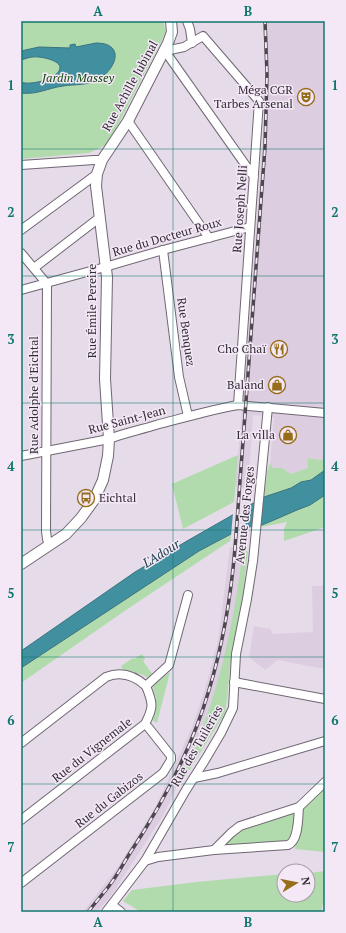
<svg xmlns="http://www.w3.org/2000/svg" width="346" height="933" viewBox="0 0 346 933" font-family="'PT Serif',serif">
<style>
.built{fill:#ddcde1}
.green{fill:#b2dbad}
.water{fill:#4190a0;stroke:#3c727f}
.pier{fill:#e6dbe9}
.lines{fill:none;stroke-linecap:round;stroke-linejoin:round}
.minor-casing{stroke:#716773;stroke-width:10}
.major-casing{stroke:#716773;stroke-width:12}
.minor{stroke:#fff;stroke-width:8}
.major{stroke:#fff;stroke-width:10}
.rail-casing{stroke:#4d474e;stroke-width:3.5}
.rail{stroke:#f4e8f7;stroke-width:2;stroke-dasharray:6;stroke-linecap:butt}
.grid{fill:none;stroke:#0f766e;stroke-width:1;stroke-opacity:0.55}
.labels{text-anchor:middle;stroke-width:3;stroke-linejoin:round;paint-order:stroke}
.park-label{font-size:12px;font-style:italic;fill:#0f4a09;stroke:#f4e8f7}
.street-label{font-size:12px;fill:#312c32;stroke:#f4e8f7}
.poi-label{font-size:12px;fill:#312c32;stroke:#f4e8f7;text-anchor:end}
.water-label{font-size:13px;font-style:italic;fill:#20444c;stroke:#f4e8f7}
.neatline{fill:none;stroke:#0f766e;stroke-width:1.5}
.grid-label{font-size:13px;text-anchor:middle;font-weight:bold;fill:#0f766e}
</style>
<rect width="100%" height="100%" fill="#e6dbe9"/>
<g class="built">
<polygon points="263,21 325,21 325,458 321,460 307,458 309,468 291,474 282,468 273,468 270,463 274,417 253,415 248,488 235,487 245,377 255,248 265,100 265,62"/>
<polygon points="230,547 243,549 239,586 231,632 221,672 207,717 180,780 164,814 113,893 97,912 83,912 118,867 156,806 192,727 205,689 217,645 219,633"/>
<polygon points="312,586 325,586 325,669 278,660 265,670 249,657 254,626 271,629 272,634 313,632"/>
</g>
<g class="green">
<polygon points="21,21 163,21 166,32 162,40 108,144 89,153 21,159"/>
<polygon points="238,455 234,502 183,529 172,484"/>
<polygon points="307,458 321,460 325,458 325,470 311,480 301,482 291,488 264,497 267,472 270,463 273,468 282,468 291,474 308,468"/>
<polygon points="325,495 325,527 284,541 284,529 287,522 262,527 262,525 274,520 297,510 310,505"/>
<polygon points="231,534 230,541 126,610 21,683 21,668 25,665 199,551"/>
<path d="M243 549 248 552 242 604 230 667 227 700 225 713 186 776 180 780C189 759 200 737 207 715 226 660 236 606 243 549Z"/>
<path d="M142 654 145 659 143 661 153 675 149 679C146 677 144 675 140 674 134 671 127 674 122 669L121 666 133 658 134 659Z"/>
<path d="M170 672 157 723 153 721C154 715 157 708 156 701 156 695 153 691 153 685Z"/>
<polygon points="325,788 325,852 295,849 302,811"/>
<path d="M293 812C297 822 293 831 290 840L234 846H228L226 843C242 824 270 820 293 812Z"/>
<polygon points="325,871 325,895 321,912 141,912 123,901 132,890 196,882 284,874 284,895 308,895 308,873"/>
</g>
<g class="water">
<path d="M96 43C125 43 117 68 99 79 87 86 75 84 63 86 48 88 37 95 21 93V82C29 86 59 79 60 68 61 60 39 56 33 57 29 57 25 59 21 60V51L39 47 70 48V45L75 44 76 47Z"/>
<polygon points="325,470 325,495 310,505 297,510 274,520 262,525 249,527 231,534 199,551 21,668 21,651 135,572 187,541 264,497 291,488 301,482 311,480"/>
</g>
<polygon class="pier" points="247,505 245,531 231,536 233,513"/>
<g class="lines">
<g class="minor-casing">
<g id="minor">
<polyline points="187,21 190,29 192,43"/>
<polyline points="128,121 209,238"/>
<polyline points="21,165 94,160 102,160"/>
<polyline points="21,230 97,174"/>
<polyline points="163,250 179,377 188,416"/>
<polyline points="21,253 47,284 46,531 47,539 49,546"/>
<polyline points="34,268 99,218"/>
<polyline points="21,290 105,267 163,250 250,227"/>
<polyline points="238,405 259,101 203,36 184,47 165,51 254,177"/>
<path d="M21 456 109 439C124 433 140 430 156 425 183 418 210 410 238 405L325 413"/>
<polyline points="234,682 325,699"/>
<path d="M21 743 106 677C121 671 134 675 146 686L169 665 188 595"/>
<polyline points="194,778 218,773 325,741"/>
<path d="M21 820 145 724C154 707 153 703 146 686"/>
<path d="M214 850 288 845C299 841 298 817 299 807"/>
<polyline points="145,861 158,857 214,850 231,833 240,826 299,807 325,782"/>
<polyline points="21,883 163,773 171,760 171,756 148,727 145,724"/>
<polyline points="112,905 121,912"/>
<polyline points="106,912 145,861 186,790 205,760 221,733 233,708 236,654 247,599 253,561 268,407"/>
</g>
</g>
<g class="major-casing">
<polyline id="major" points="21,564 66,534 81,518 94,500 103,480 108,456 109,439 105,379 107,277 96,186 97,174 102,160 128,121 168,43 172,32 171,21"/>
</g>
<use href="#minor" class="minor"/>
<use href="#major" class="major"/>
<g class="rail-casing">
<path id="rail" d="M88 912C95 903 102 895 109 886 117 876 123 864 130 853 163 803 192 748 209 690 223 644 231 596 235 548L265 147 267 74 265 21"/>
</g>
<use href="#rail" class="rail"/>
</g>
<path class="grid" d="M173 21V912M21 149H325M21 276H325M21 403H325M21 530H325M21 657H325M21 784H325"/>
<defs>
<g id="theatre-ring" transform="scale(0.9)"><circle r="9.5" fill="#f4e8f7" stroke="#966d18" stroke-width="1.5"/><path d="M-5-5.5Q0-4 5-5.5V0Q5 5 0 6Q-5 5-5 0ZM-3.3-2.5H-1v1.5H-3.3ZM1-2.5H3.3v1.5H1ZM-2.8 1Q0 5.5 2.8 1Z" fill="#966d18"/></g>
<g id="restaurant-ring" transform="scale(0.9)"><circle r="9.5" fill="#f4e8f7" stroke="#966d18" stroke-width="1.5"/><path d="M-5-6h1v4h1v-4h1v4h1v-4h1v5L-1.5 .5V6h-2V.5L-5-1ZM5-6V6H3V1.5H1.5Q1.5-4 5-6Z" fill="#966d18"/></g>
<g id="shop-ring" transform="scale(0.9)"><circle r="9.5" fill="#f4e8f7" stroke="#966d18" stroke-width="1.5"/><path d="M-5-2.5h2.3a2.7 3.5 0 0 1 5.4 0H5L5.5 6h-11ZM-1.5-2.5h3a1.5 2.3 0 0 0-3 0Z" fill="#966d18"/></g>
<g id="bus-ring" transform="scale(0.9)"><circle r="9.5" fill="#f4e8f7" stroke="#966d18" stroke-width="1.5"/><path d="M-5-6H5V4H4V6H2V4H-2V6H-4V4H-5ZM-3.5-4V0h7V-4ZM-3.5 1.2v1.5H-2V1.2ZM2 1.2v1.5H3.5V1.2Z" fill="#966d18"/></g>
</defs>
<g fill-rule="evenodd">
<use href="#theatre-ring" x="306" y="97"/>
<use href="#restaurant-ring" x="279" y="349"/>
<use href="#shop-ring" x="277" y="385"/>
<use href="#shop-ring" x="288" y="435"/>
<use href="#bus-ring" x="86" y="498"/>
</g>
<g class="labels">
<g class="park-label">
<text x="78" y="82">Jardin Massey</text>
</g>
<g class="street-label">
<text transform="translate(130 86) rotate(-61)" y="4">Rue Achille Jubinal</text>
<text transform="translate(240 209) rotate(-86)" y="4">Rue Joseph Nelli</text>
<text transform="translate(167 237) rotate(-16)" y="4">Rue du Docteur Roux</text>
<text transform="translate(92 311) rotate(-90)" y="4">Rue Émile Pereire</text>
<text transform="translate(186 332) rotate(82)" y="4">Rue Benquez</text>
<text transform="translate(34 395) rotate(-90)" y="4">Rue Adolphe d'Eichtal</text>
<text transform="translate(127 420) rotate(-15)" y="4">Rue Saint-Jean</text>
<text transform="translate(245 515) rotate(-84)" y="4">Avenue des Forges</text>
<text transform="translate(197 746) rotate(-60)" y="4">Rue des Tuileries</text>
<text transform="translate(92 750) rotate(-38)" y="4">Rue du Vignemale</text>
<text transform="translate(109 800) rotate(-38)" y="4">Rue du Gabizos</text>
</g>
<g class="poi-label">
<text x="293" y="94">Méga CGR<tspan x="293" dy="14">Tarbes Arsenal</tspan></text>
<text x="266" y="353">Cho Chaï</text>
<text x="264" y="389">Baland</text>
<text x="275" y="439">La villa</text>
<text x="99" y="502" text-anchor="start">Eichtal</text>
</g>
<g class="water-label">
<text transform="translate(161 553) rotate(-32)" y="5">L'Adour</text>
</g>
</g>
<rect width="346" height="933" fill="none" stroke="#f4e8f7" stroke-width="44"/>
<g transform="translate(296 883) rotate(80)"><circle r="19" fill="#f4e8f7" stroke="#a69da8"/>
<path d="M0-3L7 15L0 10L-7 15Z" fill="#966d18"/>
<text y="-6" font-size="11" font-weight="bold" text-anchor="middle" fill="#312c32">N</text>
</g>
<rect x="22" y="22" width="302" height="889" class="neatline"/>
<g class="grid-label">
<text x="98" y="16">A</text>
<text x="248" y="16">B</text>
<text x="11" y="90">1</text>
<text x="335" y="90">1</text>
<text x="11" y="217">2</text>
<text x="335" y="217">2</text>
<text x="11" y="344">3</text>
<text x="335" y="344">3</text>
<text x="11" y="471">4</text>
<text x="335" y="471">4</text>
<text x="11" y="598">5</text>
<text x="335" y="598">5</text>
<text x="11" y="725">6</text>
<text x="335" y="725">6</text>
<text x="11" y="852">7</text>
<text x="335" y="852">7</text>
<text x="98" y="927">A</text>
<text x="248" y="927">B</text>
</g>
</svg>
